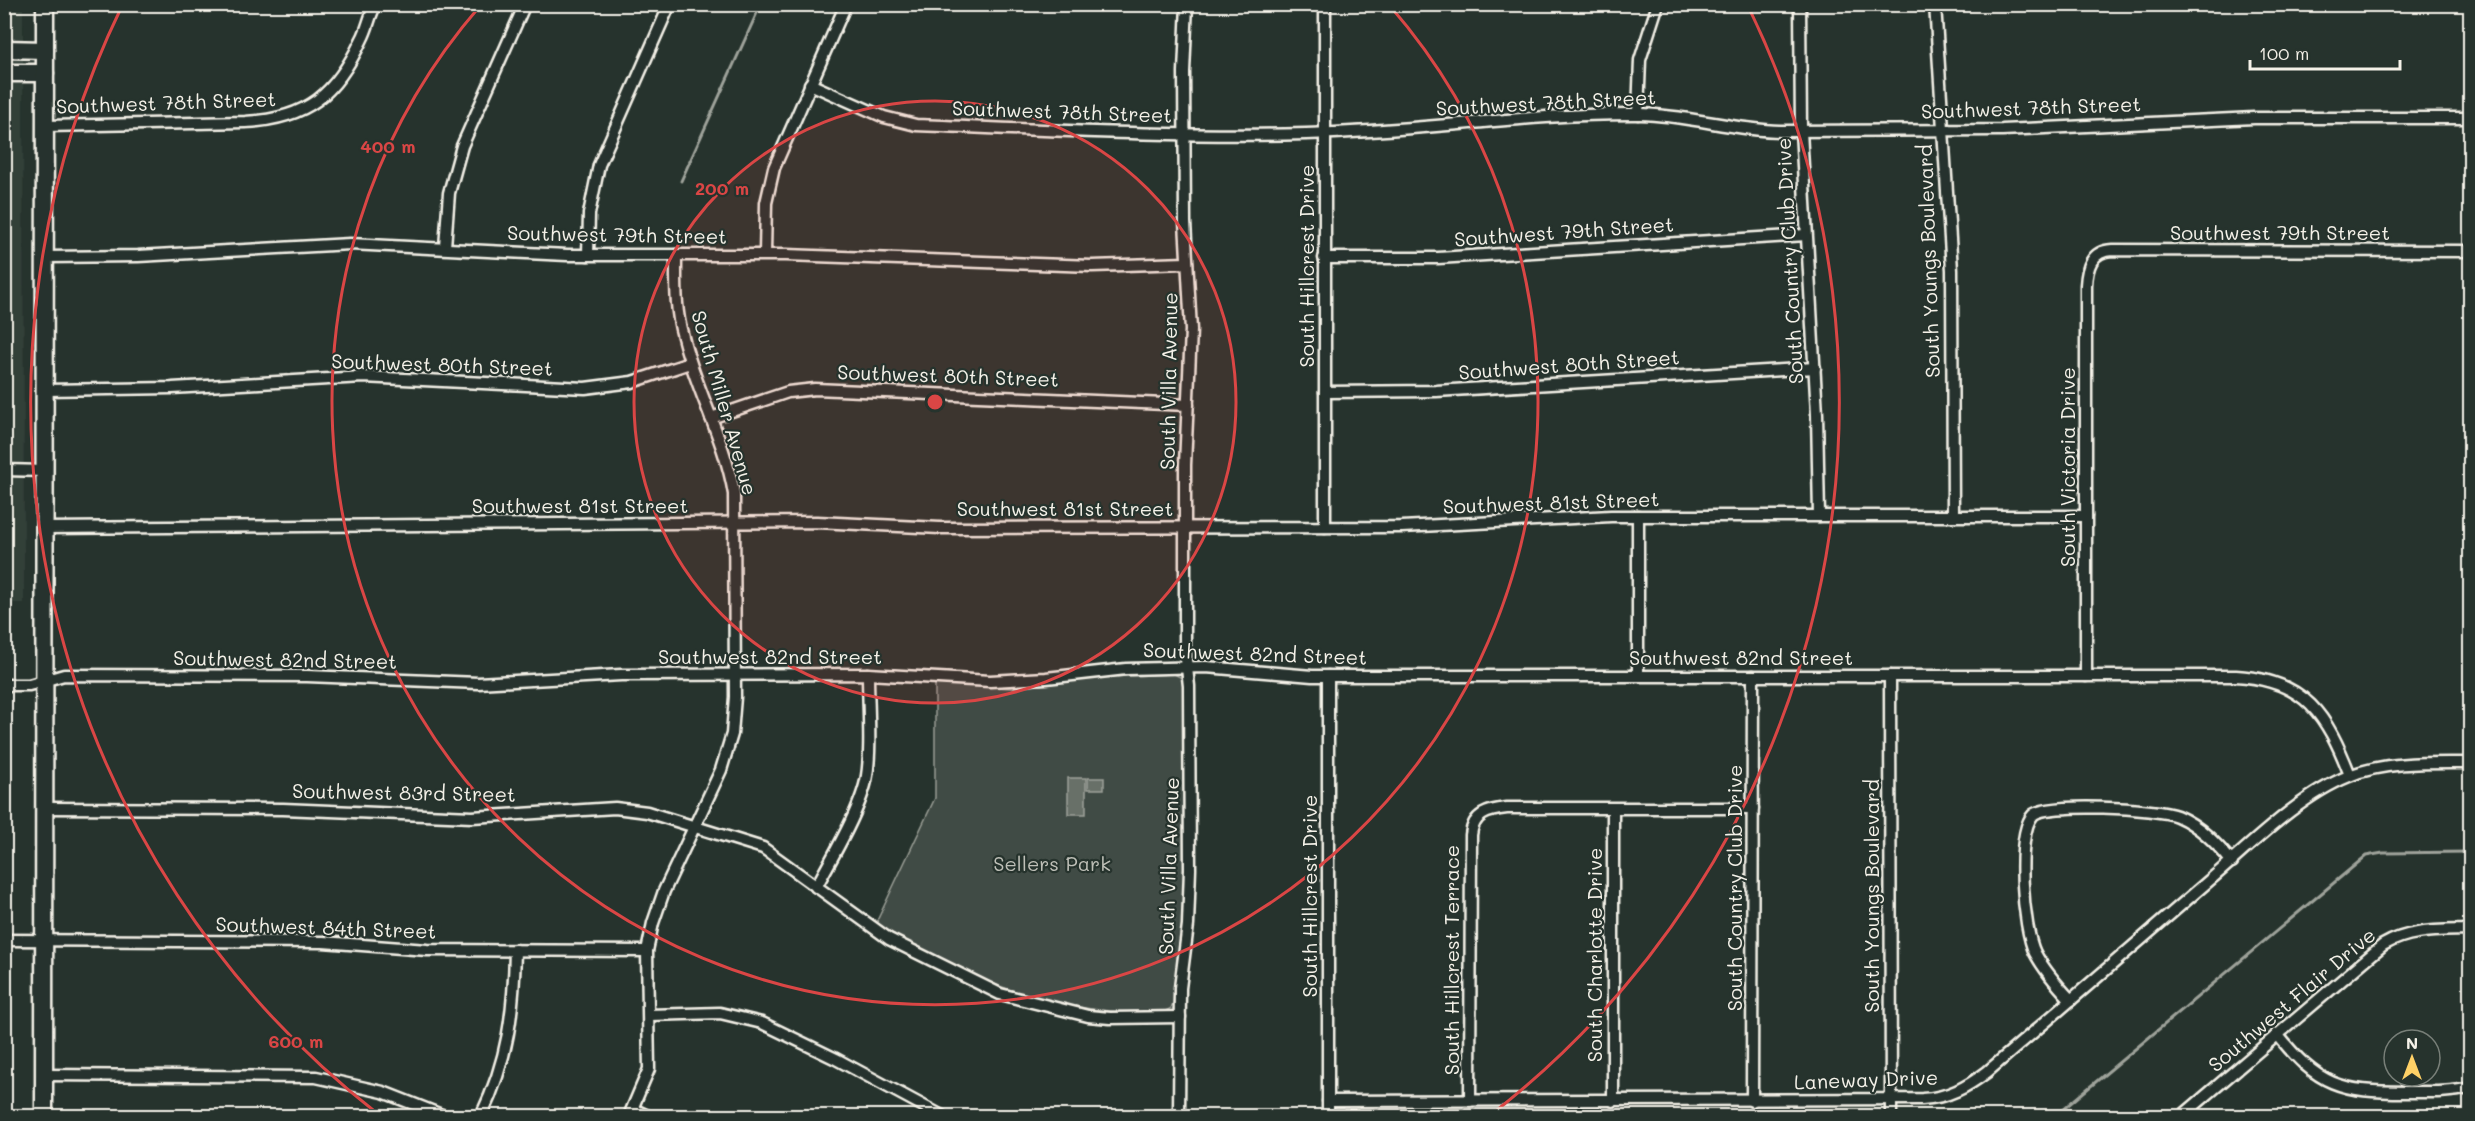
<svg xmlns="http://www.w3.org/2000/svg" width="2475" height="1121" viewBox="0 0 2475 1121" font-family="Mali,sans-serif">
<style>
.built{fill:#333f39}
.green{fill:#414b45;stroke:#9a9e96;stroke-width:1.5}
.water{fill:#676f68;stroke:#9fa39b;stroke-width:1.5}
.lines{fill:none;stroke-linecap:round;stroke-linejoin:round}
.stream{stroke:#9fa39b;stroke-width:3}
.street-casing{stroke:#f4f1e8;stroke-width:15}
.secondary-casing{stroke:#f4f1e8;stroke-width:21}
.street{stroke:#26332d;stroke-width:10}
.secondary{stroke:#26332d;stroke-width:16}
.ring{fill:none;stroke:#da4645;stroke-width:3}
.labels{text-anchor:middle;stroke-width:4.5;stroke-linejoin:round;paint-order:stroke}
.street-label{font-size:20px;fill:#f4f1e8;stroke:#26332d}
.park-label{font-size:20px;fill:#bebfb7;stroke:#26332d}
.centre{fill:#da4645;stroke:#26332d;stroke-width:3}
.ring-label{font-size:18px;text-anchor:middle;font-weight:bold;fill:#da4645;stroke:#26332d;stroke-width:4.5;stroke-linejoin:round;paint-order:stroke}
</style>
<rect width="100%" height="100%" fill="#26332d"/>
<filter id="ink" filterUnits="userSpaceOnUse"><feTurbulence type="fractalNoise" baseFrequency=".0167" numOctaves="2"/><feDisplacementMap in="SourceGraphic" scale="12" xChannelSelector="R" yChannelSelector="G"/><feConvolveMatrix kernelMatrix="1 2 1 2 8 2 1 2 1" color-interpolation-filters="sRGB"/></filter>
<g filter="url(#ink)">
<polygon class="built" points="4,5 23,5 24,603 4,603"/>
<path class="green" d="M1174 674 1182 678 1184 687 1185 875 1183 917 1173 1003 1171 1008C1161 1015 1146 1012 1135 1012 1043 1011 952 973 876 923L935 798V683L1012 688 1107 677Z"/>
<g class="water">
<rect x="1068" y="778" width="18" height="36"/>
<rect x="1088" y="778" width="16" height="11"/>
</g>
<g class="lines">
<g class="stream">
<polyline points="681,181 761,4"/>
<polyline points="2055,1116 2366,856 2383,853 2470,852"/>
</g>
<g class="street-casing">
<g id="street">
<polyline points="1325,4 1325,527"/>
<polyline points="1800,4 1801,131 1817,414 1819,516"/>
<polyline points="1935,4 1952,270 1953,516"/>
<path d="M810 84 884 117 916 125C1046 130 1175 137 1306 134 1417 132 1529 113 1640 114 1688 115 1732 130 1780 131L2002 130 2254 118H2470"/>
<polyline points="1638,114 1640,60 1658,4"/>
<path d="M46 126 245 122C308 119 336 94 362 39 368 28 370 14 376 4"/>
<polyline points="445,247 449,193 462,146 525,4"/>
<polyline points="765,254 766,203 774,168 846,4"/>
<polyline points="588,255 589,214 599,165 670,4"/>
<polyline points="46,257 138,256 350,244 567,255 786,255 1092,266 1187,263"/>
<polyline points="1324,258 1438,258 1806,235"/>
<polyline points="46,390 172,388 363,377 585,388 632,382 690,363"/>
<polyline points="1325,392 1436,391 1815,368"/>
<polyline points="711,418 788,392 815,389 1188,405"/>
<polyline points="4,470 45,471"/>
<polyline points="45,528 817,522 940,528 1402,527 1611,516 2086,516"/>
<polyline points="1638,675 1638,516"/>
<polyline points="1328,676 1328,1116"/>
<polyline points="1890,676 1891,1116"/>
<path d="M2086 676V285C2087 268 2091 251 2112 250L2470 251"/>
<path d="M4 685H29L64 675 307 676 478 683 621 675 868 674 990 681 1046 678 1126 669 1206 667 1312 676H2236C2306 680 2327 716 2350 775"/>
<polyline points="45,808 283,809 472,817 615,808 647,812 763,848 889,939 1000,994 1088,1016 1110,1018 1180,1017"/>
<polyline points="1613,809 1613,1101"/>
<path d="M816 887C832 858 859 812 866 781 872 753 868 705 868 674"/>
<polyline points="4,940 323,942 427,950 647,951"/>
<path d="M2071 1000C2057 985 2044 970 2035 953 2023 929 2015 834 2033 815 2046 802 2158 808 2177 816 2200 826 2216 843 2232 862"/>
<polyline points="649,1015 720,1013 762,1023 836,1059 942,1116"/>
<path d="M2277 1034C2318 1086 2341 1092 2406 1092 2427 1092 2449 1093 2470 1088"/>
<polyline points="44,1075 316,1077 383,1092 444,1116"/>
<path d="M1328 1101 1922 1099C1948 1098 1967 1087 1987 1072 2062 1008 2137 943 2211 879 2252 844 2299 796 2349 776 2386 761 2431 763 2470 763"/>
<path d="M1470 1101 1471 835C1473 814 1488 810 1507 808H1753"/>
<polyline points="1752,1101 1753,676"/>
<polyline points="633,1109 648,1116"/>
<path d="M481 1116C508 1060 514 1011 515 950"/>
<path d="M629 1116 649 1069 647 951 653 923 664 891 721 770 732 734 735 697 734 494C725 440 696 390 683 337 675 310 676 283 676 255"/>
<polyline points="1179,1116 1180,988 1188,925 1190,869 1189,686 1185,650 1185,465 1191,330 1185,222 1184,72 1187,4"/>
<path d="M2182 1116 2383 945C2410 929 2440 931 2470 930"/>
</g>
</g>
<g class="secondary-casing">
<g id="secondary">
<polyline points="4,49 45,50"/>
<polyline points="4,73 45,73"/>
<polyline points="44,1116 45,4"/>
</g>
</g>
<use href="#street" class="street"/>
<use href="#secondary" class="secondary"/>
</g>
</g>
<circle cx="935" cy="402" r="301" fill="#da4645" fill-opacity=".12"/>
<g class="ring">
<circle cx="935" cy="402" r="301"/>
<path d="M1390 6A603 603 0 1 1 480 6"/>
<path d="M378 1114A904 904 0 0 1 122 6M1748 6A904 904 0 0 1 1492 1114"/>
</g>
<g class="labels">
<g class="street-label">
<text transform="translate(166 103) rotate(-2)" y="7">Southwest 78th Street</text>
<text transform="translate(1546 103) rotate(-3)" y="7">Southwest 78th Street</text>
<text transform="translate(2031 108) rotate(-2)" y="7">Southwest 78th Street</text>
<text transform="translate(1062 112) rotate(2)" y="7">Southwest 78th Street</text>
<text transform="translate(1564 232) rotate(-4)" y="7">Southwest 79th Street</text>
<text x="2280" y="240">Southwest 79th Street</text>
<text transform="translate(617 235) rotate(1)" y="7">Southwest 79th Street</text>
<text transform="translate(1790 261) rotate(-93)" y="7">South Country Club Drive</text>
<text transform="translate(1929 261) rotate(-92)" y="7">South Youngs Boulevard</text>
<text transform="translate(1307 266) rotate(-90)" y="7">South Hillcrest Drive</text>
<text transform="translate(442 365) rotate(2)" y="7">Southwest 80th Street</text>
<text transform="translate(1569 365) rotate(-4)" y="7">Southwest 80th Street</text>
<text transform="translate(948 376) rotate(2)" y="7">Southwest 80th Street</text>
<text transform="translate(1169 381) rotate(-89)" y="7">South Villa Avenue</text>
<text transform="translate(724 403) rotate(74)" y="7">South Miller Avenue</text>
<text transform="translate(2068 467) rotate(-90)" y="7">South Victoria Drive</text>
<text transform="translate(1551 503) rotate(-2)" y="7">Southwest 81st Street</text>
<text x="580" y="513">Southwest 81st Street</text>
<text x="1065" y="516">Southwest 81st Street</text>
<text transform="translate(1255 654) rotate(2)" y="7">Southwest 82nd Street</text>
<text x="770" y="664">Southwest 82nd Street</text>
<text x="1741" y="665">Southwest 82nd Street</text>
<text transform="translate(285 660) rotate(1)" y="7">Southwest 82nd Street</text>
<text transform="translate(404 793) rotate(1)" y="7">Southwest 83rd Street</text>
<text transform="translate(1169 866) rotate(-88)" y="7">South Villa Avenue</text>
<text transform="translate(1735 888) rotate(-90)" y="7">South Country Club Drive</text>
<text transform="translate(1310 896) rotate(-90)" y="7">South Hillcrest Drive</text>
<text transform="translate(1872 896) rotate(-90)" y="7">South Youngs Boulevard</text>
<text transform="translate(326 928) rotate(2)" y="7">Southwest 84th Street</text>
<text transform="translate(1595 955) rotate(-90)" y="7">South Charlotte Drive</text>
<text transform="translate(1452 960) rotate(-90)" y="7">South Hillcrest Terrace</text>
<text transform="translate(2292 1000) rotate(-40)" y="7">Southwest Flair Drive</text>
<text transform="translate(1866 1080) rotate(-2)" y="7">Laneway Drive</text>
</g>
<g class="park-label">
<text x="1052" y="871">Sellers Park</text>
</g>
</g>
<circle cx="935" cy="402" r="9" class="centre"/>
<g class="ring-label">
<text x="388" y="153">400 m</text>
<text x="722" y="195">200 m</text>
<text x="296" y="1048">600 m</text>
</g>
<rect width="2475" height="1121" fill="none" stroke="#26332d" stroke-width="24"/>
<rect x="12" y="12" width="2451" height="1097" fill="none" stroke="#f4f1e8" stroke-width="2" filter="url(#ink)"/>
<g transform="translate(2412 1058)"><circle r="28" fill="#26332d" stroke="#787f78" stroke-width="1.5"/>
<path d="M0-4.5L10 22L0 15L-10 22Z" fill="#ffd166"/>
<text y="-9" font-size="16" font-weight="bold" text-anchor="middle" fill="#f4f1e8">N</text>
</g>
<path d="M2250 60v9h150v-9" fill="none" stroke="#f4f1e8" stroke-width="3"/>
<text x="2259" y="60" font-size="18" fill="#f4f1e8" stroke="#26332d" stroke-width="4.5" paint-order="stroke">100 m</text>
</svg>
